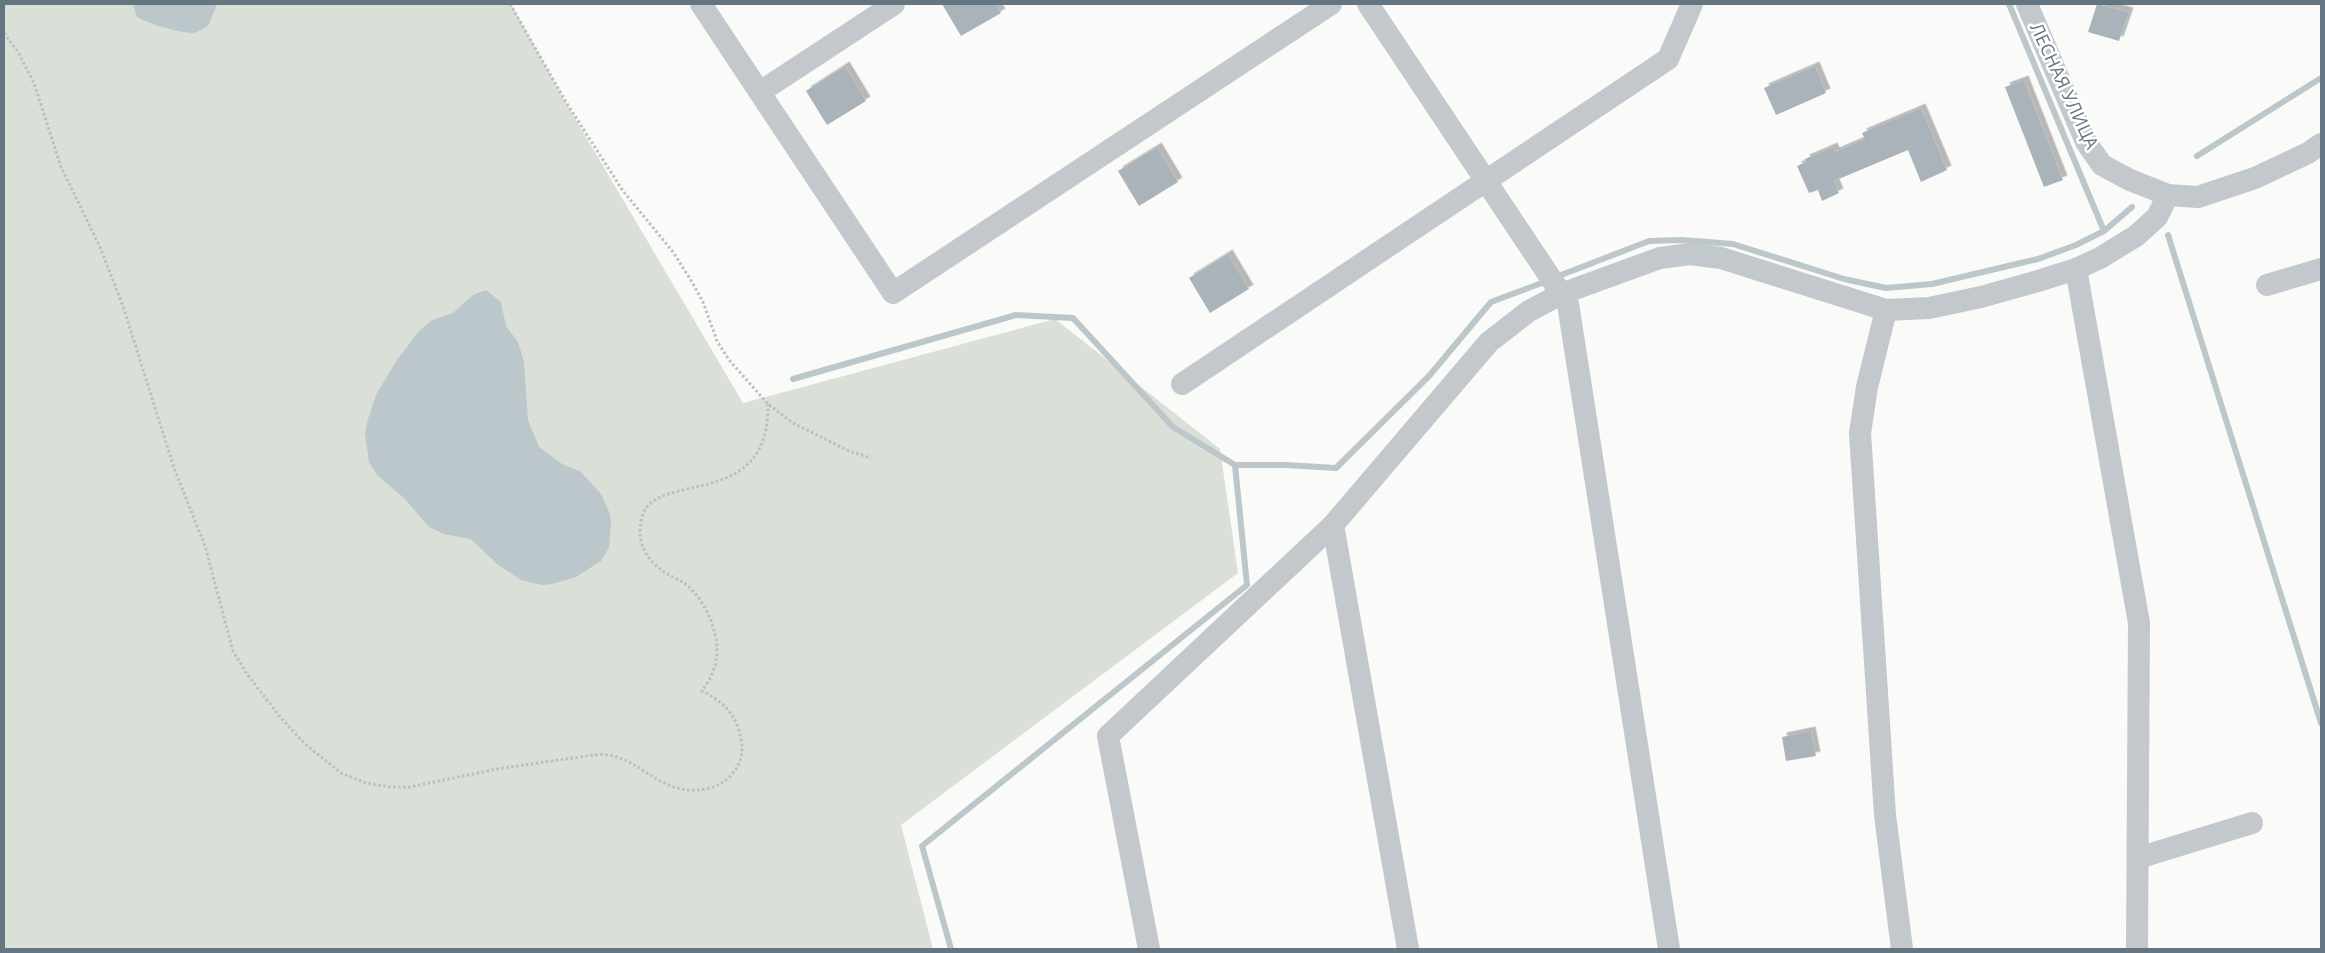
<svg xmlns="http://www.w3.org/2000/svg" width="2325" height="953" viewBox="0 0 2325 953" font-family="'Open Sans',sans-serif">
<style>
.green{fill:#dadfd7}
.water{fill:#bbc7cb}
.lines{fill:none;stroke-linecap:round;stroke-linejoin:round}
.stream{stroke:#bbc7cb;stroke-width:6}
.building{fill:#aab3b9;filter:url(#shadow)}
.path{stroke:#bbbfc2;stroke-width:3;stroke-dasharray:2.5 2.5;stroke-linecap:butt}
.minor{stroke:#c3c8cc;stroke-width:22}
.labels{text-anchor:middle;stroke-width:5;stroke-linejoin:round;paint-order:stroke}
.street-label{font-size:18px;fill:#657683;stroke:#fff}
</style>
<defs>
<filter id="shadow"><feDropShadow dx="4.5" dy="-4.5" stdDeviation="0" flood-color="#0004"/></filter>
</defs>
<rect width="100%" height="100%" fill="#fafaf8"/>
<polygon class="green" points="4,4 511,4 563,98 743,403 1055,319 1220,449 1238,573 901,825 933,949 4,949"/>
<g class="water">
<path d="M133 4H217L208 26C203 29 198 32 193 33 179 33 150 24 137 17Z"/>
<polygon points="486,290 501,302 506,326 518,342 524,362 528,420 539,447 562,464 581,472 601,494 610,514 611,525 609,547 601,561 576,577 552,584 542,585 521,580 497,564 471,539 444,534 429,527 404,498 377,475 369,462 365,433 368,419 376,395 397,360 419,331 432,320 453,313 473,295"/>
</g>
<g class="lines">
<g class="stream">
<polyline points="2009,4 2104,231"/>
<polyline points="2197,156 2321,78"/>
<polyline points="2168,235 2321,723"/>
<polyline points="1556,277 1649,241 1682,240 1733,244 1844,279 1886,288 1932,284 2038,259 2076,245 2104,231 2132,207"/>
<polyline points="793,379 1016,315 1073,318 1173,427 1235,465 1285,465 1336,468 1429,376 1491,302 1547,281"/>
<polyline points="951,949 922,846 1247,585 1235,465"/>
</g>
</g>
<g class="building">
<polygon points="942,4 995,4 1001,13 961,36"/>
<polygon points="2097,4 2129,12 2119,41 2088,32"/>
<polygon points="845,66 866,101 827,125 806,91"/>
<polygon points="1815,66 1826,93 1776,115 1764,88"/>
<polygon points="2024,80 2063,180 2044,187 2005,87"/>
<polygon points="1921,108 1947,170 1921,182 1908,150 1834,181 1839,193 1822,201 1818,190 1809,193 1797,166 1806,162 1805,159 1833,147 1835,152 1865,139 1862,133"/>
<polygon points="1157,147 1178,182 1139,206 1118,171"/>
<polygon points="1228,254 1249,289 1210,313 1189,278"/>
<polygon points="1811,731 1816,756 1786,761 1782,737"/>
</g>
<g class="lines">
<g class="path">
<polyline points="510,4 566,102 623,191 673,252 692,282 703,302 717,341 729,360 768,404 793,423 849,451 871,458"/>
<path d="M4 33 18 52 34 83 61 167 100 247 123 306 174 468 205 546 233 651 247 674 281 718 305 744 341 773 366 783 390 787H410L497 769 593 755C597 755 603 754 608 755 642 760 658 793 699 790 711 789 724 784 732 774 745 760 744 742 737 725 730 708 718 699 702 691 706 685 711 678 713 671 725 644 708 603 687 585 682 581 676 579 671 576 648 563 635 545 642 517 654 469 770 513 768 404"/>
</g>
<g class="minor">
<polyline points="701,4 893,293 1331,4"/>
<polyline points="1368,4 1568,304 1669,949"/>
<polyline points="2027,4 2086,142 2102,165 2130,180 2168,195 2198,197 2255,178 2308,153 2321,144"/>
<polyline points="760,92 894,4"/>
<polyline points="2076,269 2139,623 2137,949"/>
<polyline points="2267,285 2321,269"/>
<polyline points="1886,310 1867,387 1860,433 1885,815 1902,949"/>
<polyline points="1182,384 1668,59 1692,4"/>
<polyline points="1333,525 1408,949"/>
<polyline points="2138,858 2252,823"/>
<polyline points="1149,949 1108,736 1333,525 1489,342 1529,311 1561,294 1660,258 1690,254 1721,258 1886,310 1929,308 1981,297 2038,281 2076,269 2100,258 2136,236 2157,217 2168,195"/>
</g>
</g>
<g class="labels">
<g class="street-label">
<text transform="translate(2064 86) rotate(65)" y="6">ЛЕСНАЯ УЛИЦА</text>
</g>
</g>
<rect width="2325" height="953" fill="none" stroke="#657683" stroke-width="10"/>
</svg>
